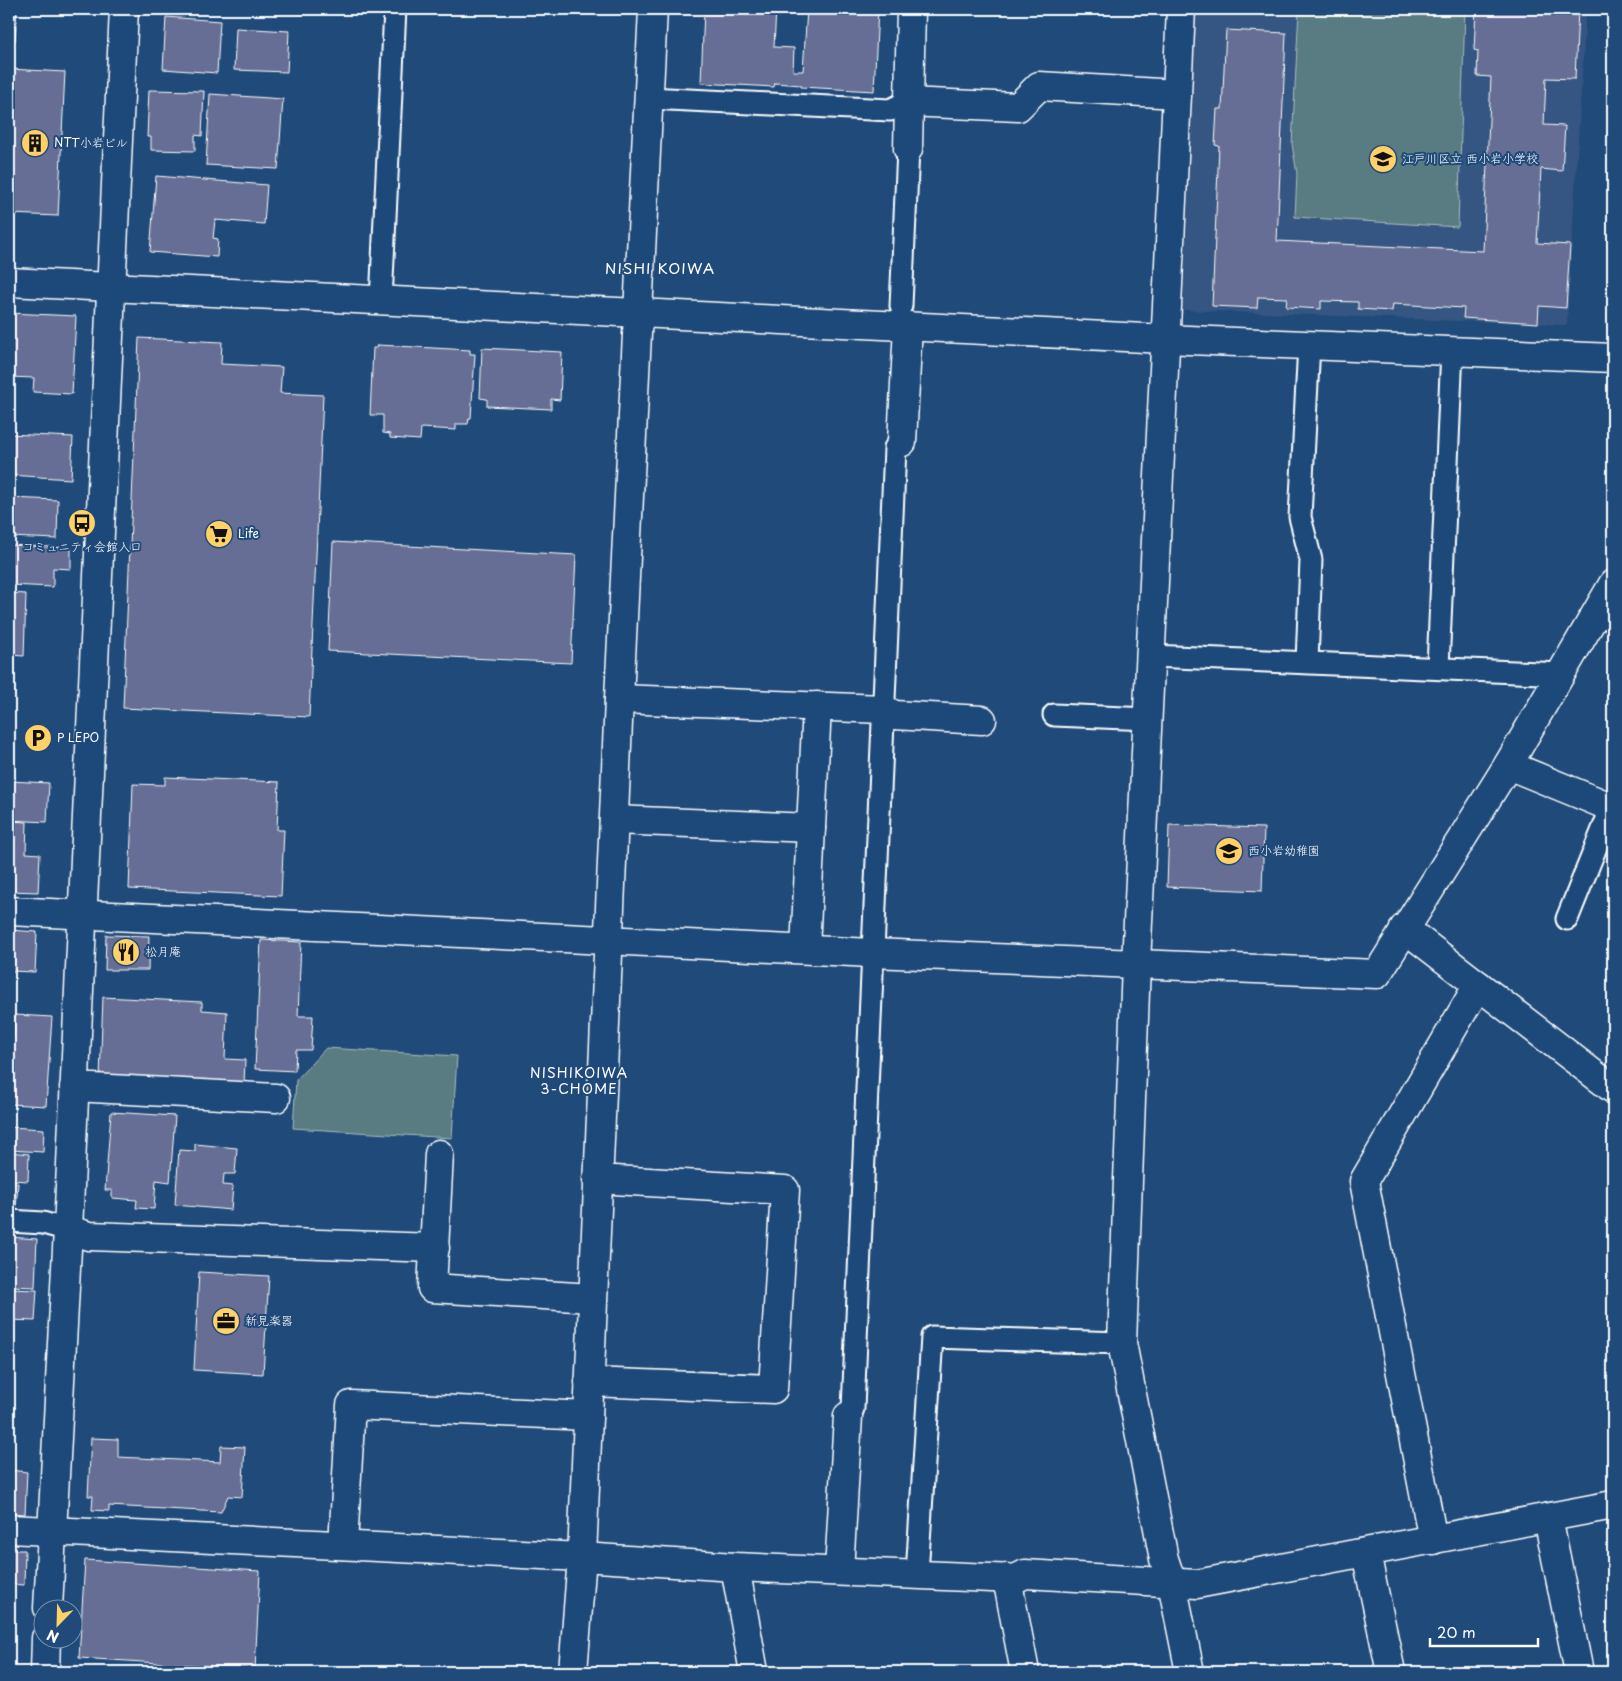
<svg xmlns="http://www.w3.org/2000/svg" width="1622" height="1681" viewBox="0 0 1622 1681" font-family="'Playpen Sans','Klee One',sans-serif">
<style>
.built{fill:#345582}
.green{fill:#597c81;stroke:#acbec0}
.building{fill:#666e95;stroke:#fff}
.lines{fill:none;stroke-linecap:round;stroke-linejoin:round}
.lane-casing{stroke:#fff;stroke-width:25}
.street-casing{stroke:#fff;stroke-width:31}
.secondary-casing{stroke:#fff;stroke-width:31}
.lane{stroke:#1f4a7a;stroke-width:21}
.street{stroke:#1f4a7a;stroke-width:28}
.secondary{stroke:#1f4a7a;stroke-width:28}
.labels{text-anchor:middle;stroke-width:4;stroke-linejoin:round;paint-order:stroke}
.poi-label{font-size:12px;fill:#fff;stroke:#1f4a7a;text-anchor:start}
.neighbourhood-label{font-size:14px;letter-spacing:1px;fill:#fff;stroke:#1f4a7a}
.quarter-label{font-size:15px;letter-spacing:1px;fill:#fff;stroke:#1f4a7a}
</style>
<rect width="100%" height="100%" fill="#1f4a7a"/>
<filter id="ink" filterUnits="userSpaceOnUse"><feTurbulence type="fractalNoise" baseFrequency=".02" numOctaves="2"/><feDisplacementMap in="SourceGraphic" scale="10" xChannelSelector="R" yChannelSelector="G"/><feConvolveMatrix kernelMatrix="1 2 1 2 8 2 1 2 1" color-interpolation-filters="sRGB"/></filter>
<g filter="url(#ink)">
<polygon class="built" points="1196,9 1586,9 1567,325 1183,310"/>
<g class="green">
<polygon points="1299,9 1465,9 1458,227 1295,217 1297,174 1292,144"/>
<polygon points="326,1048 457,1056 452,1138 293,1128 296,1080"/>
</g>
<g class="building">
<polygon points="9,9 17,9 15,41 9,40"/>
<polygon points="704,9 776,9 774,47 794,48 793,71 803,71 807,9 878,9 874,91 801,87 801,85 775,83 774,87 701,83"/>
<polygon points="1476,9 1578,9 1575,79 1546,78 1544,125 1565,126 1562,171 1541,169 1537,243 1570,245 1566,308 1539,306 1538,323 1463,318 1464,308 1393,304 1392,311 1358,309 1358,302 1321,301 1321,309 1286,307 1287,298 1258,297 1257,308 1212,306 1219,146 1215,145 1217,109 1222,109 1226,30 1286,33 1277,241 1483,251 1491,77 1477,76 1478,51 1474,50"/>
<polygon points="166,17 220,21 217,73 163,69"/>
<polygon points="236,28 289,31 287,72 234,70"/>
<polygon points="9,69 65,72 58,216 9,214"/>
<polygon points="149,90 204,91 202,136 195,135 195,151 151,150 151,137 147,137"/>
<polygon points="210,94 283,99 278,169 206,165"/>
<polygon points="156,176 267,185 264,224 215,220 213,238 218,239 217,257 150,252"/>
<polygon points="9,313 76,316 72,394 33,392 34,378 9,377"/>
<polygon points="139,338 222,342 221,364 282,367 280,393 323,395 309,717 123,708"/>
<polygon points="378,345 470,350 470,354 475,354 471,418 469,418 468,424 456,424 456,430 421,428 420,440 390,438 390,434 383,433 383,415 370,415 373,348 377,348"/>
<polygon points="482,348 562,352 560,400 551,399 551,409 487,406 487,399 480,398"/>
<polygon points="9,434 73,437 71,479 9,475"/>
<polygon points="9,498 58,500 57,539 9,537"/>
<polygon points="333,542 576,555 571,663 328,651"/>
<polygon points="9,545 71,548 71,569 53,568 53,587 9,585"/>
<polygon points="9,593 26,594 24,656 9,655"/>
<polygon points="165,777 279,782 277,830 284,830 281,896 129,889 133,784 165,785"/>
<polygon points="9,781 49,783 47,822 9,820"/>
<polygon points="9,821 27,822 26,853 40,854 38,892 9,891"/>
<polygon points="1169,825 1264,828 1262,891 1167,887"/>
<polygon points="9,930 37,932 35,972 9,971"/>
<polygon points="106,935 149,936 148,970 105,970"/>
<polygon points="261,940 301,942 298,1016 313,1016 311,1050 296,1050 295,1071 255,1069"/>
<polygon points="103,997 202,1002 202,1010 227,1012 225,1059 245,1060 244,1084 100,1077"/>
<polygon points="15,1015 52,1017 46,1106 9,1104 9,1036 14,1037"/>
<polygon points="111,1112 175,1116 170,1182 156,1180 154,1209 136,1208 137,1200 112,1198 112,1190 105,1190"/>
<polygon points="9,1127 44,1129 43,1152 9,1150"/>
<polygon points="195,1144 237,1148 235,1174 224,1174 223,1185 233,1186 231,1210 175,1205 179,1150 195,1151"/>
<polygon points="9,1152 29,1154 28,1181 9,1180"/>
<polygon points="9,1182 18,1183 16,1209 9,1208"/>
<polygon points="9,1237 37,1239 35,1287 9,1286"/>
<polygon points="199,1272 269,1276 263,1374 194,1370"/>
<polygon points="9,1289 37,1290 35,1321 9,1320"/>
<polygon points="91,1438 118,1439 118,1457 220,1462 221,1446 245,1447 242,1497 228,1496 221,1512 109,1506 109,1511 92,1510 93,1496 88,1496"/>
<polygon points="9,1470 27,1472 25,1514 9,1513"/>
<polygon points="9,1550 25,1550 24,1585 9,1584"/>
<polygon points="85,1560 260,1571 255,1669 79,1658"/>
</g>
<g class="lines">
<g class="lane-casing">
<g id="lane">
<polyline points="648,98 890,110 907,102"/>
<polyline points="381,301 395,9"/>
<polyline points="901,306 908,149"/>
<polyline points="1596,614 1613,620"/>
<polyline points="1152,656 1561,674"/>
<polyline points="1307,662 1311,560 1300,517 1309,344"/>
<polyline points="1438,667 1452,350"/>
<polyline points="1054,715 1149,719"/>
<polyline points="1567,919 1612,807"/>
<polyline points="9,1221 43,1223 68,1230"/>
<polyline points="848,1416 853,1409 895,448 902,442"/>
<polyline points="917,1574 932,1337 1122,1343"/>
</g>
</g>
<g class="street-casing">
<g id="street">
<polyline points="907,102 1018,107 1039,86 1177,94"/>
<polyline points="908,149 911,9"/>
<polyline points="902,442 908,326"/>
<polyline points="619,699 884,709 894,715 982,720"/>
<polyline points="1508,765 1613,808"/>
<polyline points="614,820 811,828"/>
<polyline points="9,911 872,953 1377,974 1508,765 1613,584"/>
<polyline points="1404,928 1613,1089"/>
<polyline points="805,949 817,706"/>
<polyline points="74,1087 276,1098"/>
<polyline points="439,1154 432,1288 592,1298"/>
<polyline points="68,1230 89,1236 435,1248"/>
<polyline points="589,1382 773,1389 785,1190 597,1179"/>
<polyline points="1548,1518 1579,1672"/>
<polyline points="9,1529 582,1557 735,1567 1015,1579 1025,1574 1197,1584 1613,1505"/>
<polyline points="1433,1540 1364,1181 1478,985"/>
<polyline points="343,1545 351,1405 588,1416"/>
<polyline points="1366,1553 1391,1672"/>
<polyline points="735,1567 754,1672"/>
<polyline points="839,1571 848,1416"/>
<polyline points="1007,1578 1025,1672"/>
<polyline points="1172,1583 1164,1559 1122,1343 1136,964 1181,9"/>
<polyline points="573,1672 582,1557 619,699 653,9"/>
</g>
</g>
<g class="secondary-casing">
<g id="secondary">
<polyline points="9,282 1165,339 1613,358"/>
<polyline points="1172,1583 1190,1672"/>
<polyline points="48,1608 68,1230 124,9"/>
<polyline points="45,1672 46,1638"/>
</g>
</g>
<use href="#lane" class="lane"/>
<use href="#street" class="street"/>
<use href="#secondary" class="secondary"/>
</g>
</g>
<defs>
<g id="building-disc" transform="scale(1.4375)"><circle r="9.5" fill="#ffd166" stroke="#1f4a7a"/><path d="M-4-6H4V6H1V3H-1V6H-4ZM-2.5-4.3h1.7v1.8h-1.7ZM.8-4.3h1.7v1.8H.8ZM-2.5-1h1.7V.8h-1.7ZM.8-1h1.7V.8H.8Z" fill="#111"/></g>
<g id="school-disc" transform="scale(1.4375)"><circle r="9.5" fill="#ffd166" stroke="#1f4a7a"/><path d="M0-5L7-2L0 1L-7-2ZM-4 1L0 2.5L4 1V4Q0 6-4 4Z" fill="#111"/></g>
<g id="bus-disc" transform="scale(1.4375)"><circle r="9.5" fill="#ffd166" stroke="#1f4a7a"/><path d="M-5-6H5V4H4V6H2V4H-2V6H-4V4H-5ZM-3.5-4V0h7V-4ZM-3.5 1.2v1.5H-2V1.2ZM2 1.2v1.5H3.5V1.2Z" fill="#111"/></g>
<g id="supermarket-disc" transform="scale(1.4375)"><circle r="9.5" fill="#ffd166" stroke="#1f4a7a"/><path d="M-6-5.5h2.5l.6 2H6L4.5 2H-2.5L-4.4-4H-6ZM-1.5 3.2a1.3 1.3 0 1 0 .1 0ZM3 3.2a1.3 1.3 0 1 0 .1 0Z" fill="#111"/></g>
<g id="parking-disc" transform="scale(1.4375)"><circle r="9.5" fill="#ffd166" stroke="#1f4a7a"/><path d="M-3.5-5.5H1a3.5 3.5 0 0 1 0 7H-1V5.5H-3.5ZM-1-3.4V-.6H.8a1.4 1.4 0 0 0 0-2.8Z" fill="#111"/></g>
<g id="restaurant-disc" transform="scale(1.4375)"><circle r="9.5" fill="#ffd166" stroke="#1f4a7a"/><path d="M-5-6h1v4h1v-4h1v4h1v-4h1v5L-1.5 .5V6h-2V.5L-5-1ZM5-6V6H3V1.5H1.5Q1.5-4 5-6Z" fill="#111"/></g>
<g id="office-disc" transform="scale(1.4375)"><circle r="9.5" fill="#ffd166" stroke="#1f4a7a"/><path d="M-6-3h4V-5.5h4V-3h4V5H-6ZM-1-4.5V-3h2v-1.5ZM-6 0V1H6V0Z" fill="#111"/></g>
</defs>
<g fill-rule="evenodd">
<use href="#building-disc" x="35" y="143"/>
<use href="#school-disc" x="1383" y="159"/>
<use href="#bus-disc" x="82" y="523"/>
<use href="#supermarket-disc" x="219" y="534"/>
<use href="#parking-disc" x="38" y="738"/>
<use href="#school-disc" x="1229" y="851"/>
<use href="#restaurant-disc" x="126" y="952"/>
<use href="#office-disc" x="226" y="1321"/>
</g>
<g class="labels">
<g class="poi-label">
<text x="54" y="147">NTT小岩ビル</text>
<text x="1402" y="163">江戸川区立 西小岩小学校</text>
<text x="238" y="538">Life</text>
<text x="82" y="551" text-anchor="middle">コミュニティ会館入口</text>
<text x="57" y="742">P LEPO</text>
<text x="1248" y="855">西小岩幼稚園</text>
<text x="145" y="956">松月庵</text>
<text x="245" y="1325">新見楽器</text>
</g>
<g class="neighbourhood-label">
<text x="579" y="1078">NISHIKOIWA<tspan x="579" dy="16">3-CHOME</tspan></text>
</g>
<g class="quarter-label">
<text x="660" y="274">NISHI KOIWA</text>
</g>
</g>
<rect width="1622" height="1681" fill="none" stroke="#1f4a7a" stroke-width="30"/>
<rect x="15" y="15" width="1592" height="1651" fill="none" stroke="#fff" stroke-width="2" filter="url(#ink)"/>
<g transform="translate(58 1624) rotate(203)"><circle r="24" fill="#1f4a7a" stroke="#7992af"/>
<path d="M0-4L9 19L0 12L-9 19Z" fill="#ffd166"/>
<text y="-8" font-size="14" font-weight="bold" text-anchor="middle" fill="#ffffff">N</text>
</g>
<path d="M1430 1638v8h108v-8" fill="none" stroke="#ffffff" stroke-width="2.5"/>
<text x="1437" y="1638" font-size="15" fill="#ffffff" stroke="#1f4a7a" stroke-width="4" paint-order="stroke">20 m</text>
</svg>
